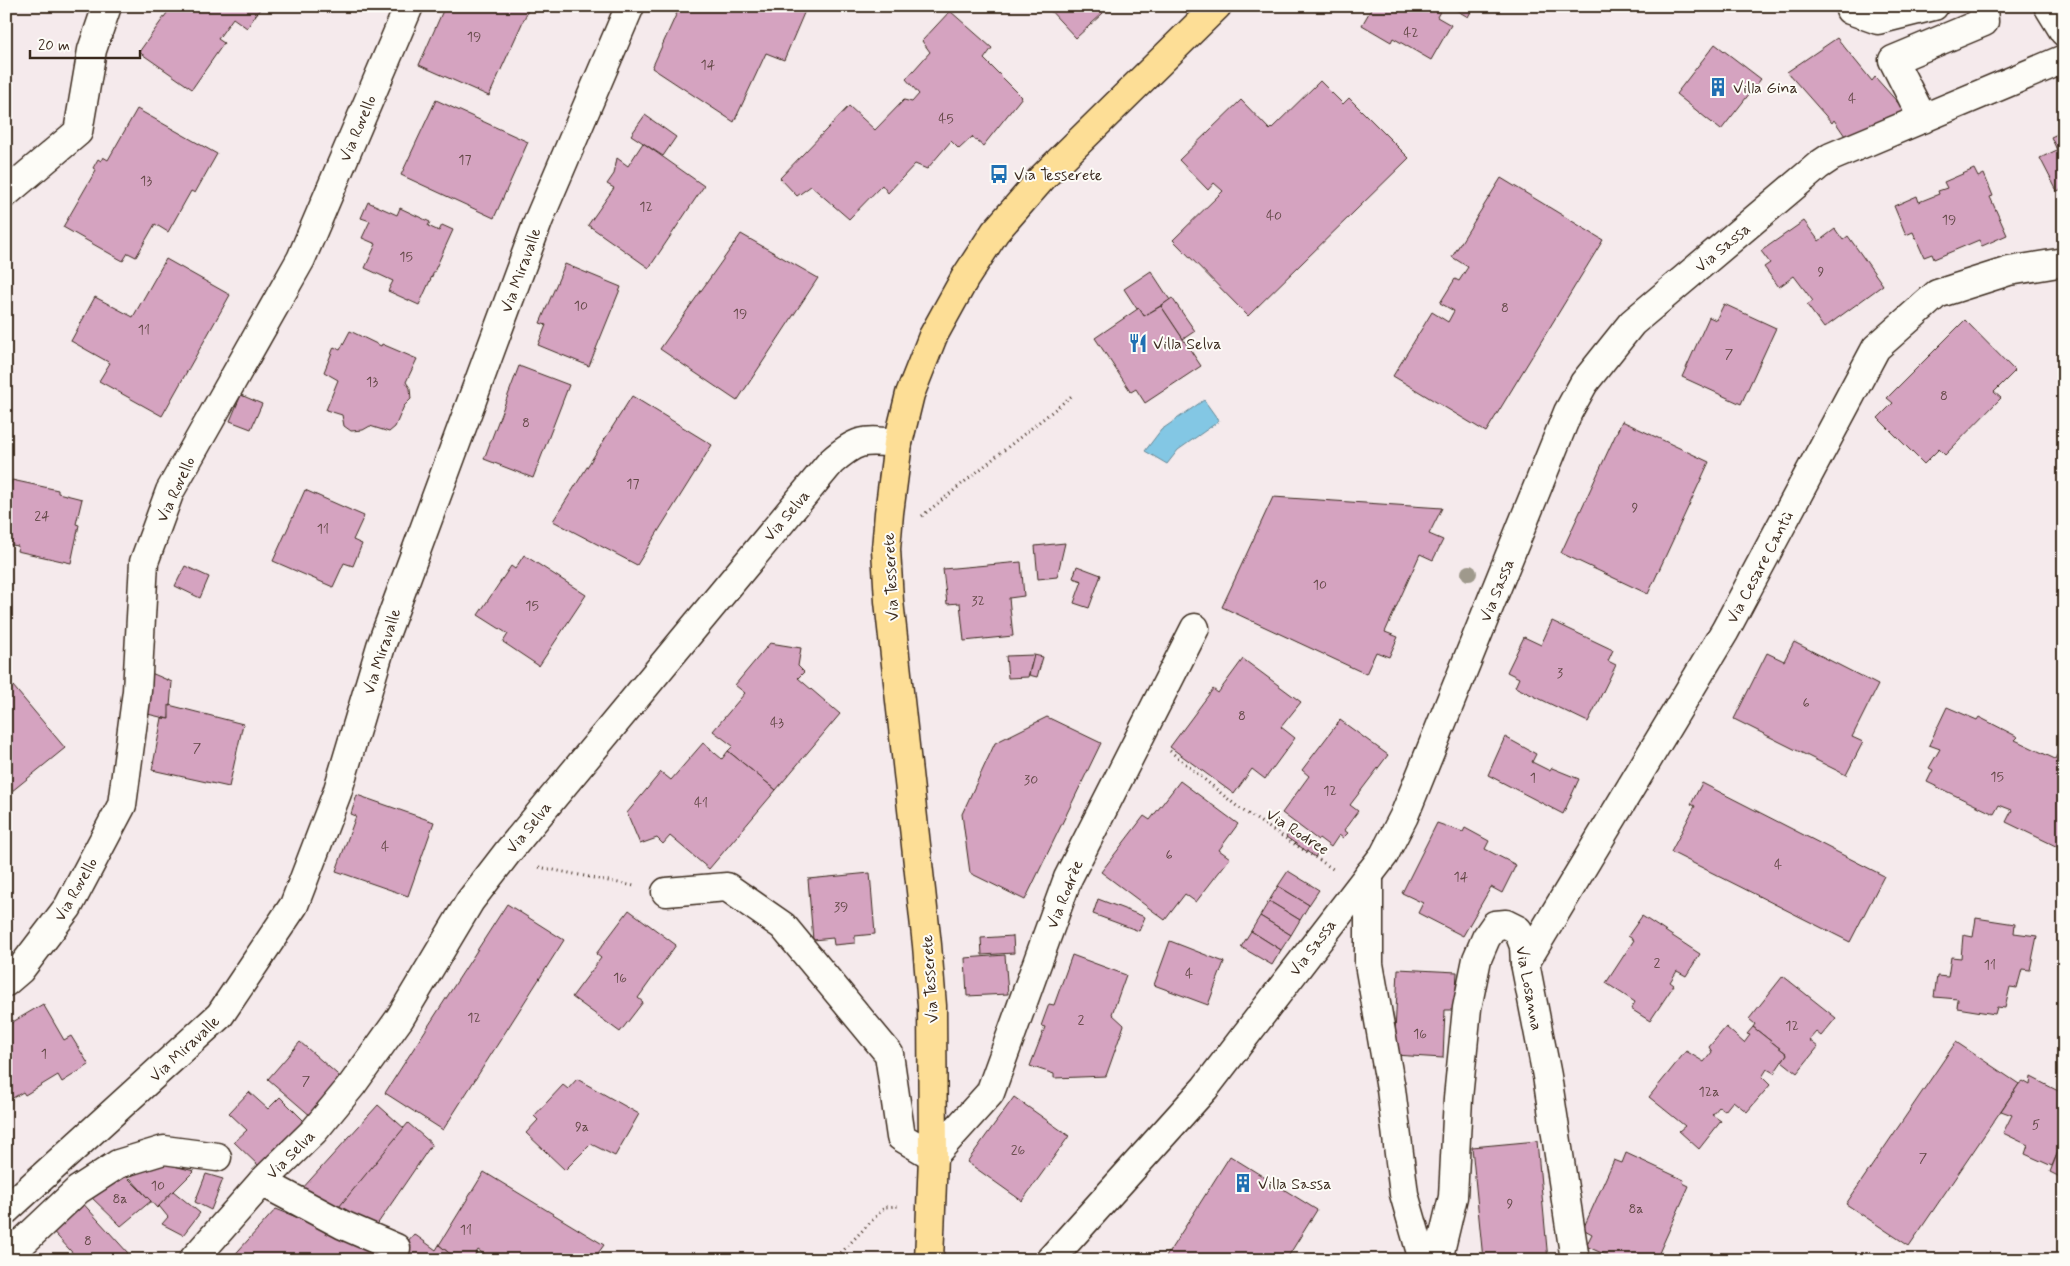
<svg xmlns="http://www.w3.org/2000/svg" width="2070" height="1266" viewBox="0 0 2070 1266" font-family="Mynerve,sans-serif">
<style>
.water{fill:#83c7e4;stroke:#668895}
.building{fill:#d5a3c0;stroke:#3b2a1e}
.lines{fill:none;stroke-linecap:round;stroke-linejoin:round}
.minor-casing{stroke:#3b2a1e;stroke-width:31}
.major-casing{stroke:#3b2a1e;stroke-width:31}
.path{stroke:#3b2a1e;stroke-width:3;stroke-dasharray:1 4;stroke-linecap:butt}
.minor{stroke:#fdfcf7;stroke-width:28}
.major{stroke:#fdde96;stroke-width:28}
.tree{fill:#9f998c}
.labels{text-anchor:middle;stroke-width:4;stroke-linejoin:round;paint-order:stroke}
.number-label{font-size:14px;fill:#624846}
.poi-label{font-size:16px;fill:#3b2a1e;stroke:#fdfcf7;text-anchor:start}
.street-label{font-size:16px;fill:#3b2a1e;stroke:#fdfcf7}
</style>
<rect width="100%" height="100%" fill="#f5eaec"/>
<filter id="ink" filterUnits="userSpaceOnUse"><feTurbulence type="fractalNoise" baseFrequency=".02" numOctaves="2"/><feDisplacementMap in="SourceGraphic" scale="10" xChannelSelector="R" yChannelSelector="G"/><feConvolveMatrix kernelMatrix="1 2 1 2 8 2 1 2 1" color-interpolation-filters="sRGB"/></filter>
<g filter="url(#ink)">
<polygon class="water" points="1204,400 1219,421 1178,450 1167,464 1145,451 1161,430"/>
<g class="building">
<polygon points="172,6 262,6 247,28 233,18 218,39 224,43 192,89 139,52"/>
<polygon points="445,6 530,6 489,96 419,65"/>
<polygon points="680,6 807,6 784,60 766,53 734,122 652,68"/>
<polygon points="1046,6 1097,6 1103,13 1076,38"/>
<polygon points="1373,6 1443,6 1437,17 1451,25 1431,60 1393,38 1391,42 1362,25"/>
<polygon points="1449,6 1474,6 1468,17"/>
<polygon points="950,11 992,48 984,59 1022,97 983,146 972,137 959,149 951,141 927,169 915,164 888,193 882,185 849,219 811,186 797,196 780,178 849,106 875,130 904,100 912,102 919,94 906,79 930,52 922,41"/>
<polygon points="1837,38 1872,81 1875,77 1909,115 1847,139 1834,120 1832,123 1787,72"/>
<polygon points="1715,44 1761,79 1721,130 1676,94"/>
<polygon points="1320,81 1343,104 1349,98 1409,158 1248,316 1173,240 1223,191 1214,183 1208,190 1179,160 1241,100 1270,130"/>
<polygon points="436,100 528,142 494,218 401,175"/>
<polygon points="137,109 217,154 195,193 191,191 168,232 155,224 136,257 128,253 123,261 63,227 96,170 93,168 98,159 101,161 103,157 108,160"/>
<polygon points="645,115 676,137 663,156 631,135"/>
<polygon points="2064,131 2064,189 2057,191 2040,158 2057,150 2051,137"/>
<polygon points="643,143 704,186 649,268 588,225 614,188 607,184 614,174 617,158 628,166"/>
<polygon points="1974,169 1978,177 1984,174 1993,196 1990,197 2007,235 1982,246 1979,240 1934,259 1932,254 1924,257 1913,232 1906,235 1894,206 1917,196 1919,202 1939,194 1938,191 1947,188 1944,182"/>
<polygon points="1501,178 1603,240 1486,432 1393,376 1432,312 1448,322 1454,311 1440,303 1455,279 1459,281 1468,267 1452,257"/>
<polygon points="368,202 397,215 400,208 430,222 428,226 439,231 442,225 453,230 419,305 388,291 393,281 365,268 376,244 362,238 370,221 361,218"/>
<polygon points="1804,221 1819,241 1835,229 1843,240 1848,236 1883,285 1824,328 1807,305 1813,301 1794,276 1779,287 1764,267 1770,263 1761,251"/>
<polygon points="741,234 818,278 737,401 660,349"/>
<polygon points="166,259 230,295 162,416 99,381 110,363 71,341 95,297 133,317"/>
<polygon points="565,264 621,287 589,366 538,345 546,325 540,323"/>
<polygon points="1151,271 1170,300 1144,316 1139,308 1137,309 1124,289"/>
<polygon points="1172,298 1195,331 1183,339 1161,306"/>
<polygon points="1724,304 1776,328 1741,404 1682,377 1709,317 1716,320"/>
<polygon points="1161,306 1201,366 1145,403 1136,389 1131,392 1095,338 1139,308 1144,316"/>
<polygon points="1965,320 2015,371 1994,392 2001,398 1945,455 1939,449 1924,464 1878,418 1893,403 1887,398"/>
<polygon points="350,331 381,346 382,344 417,359 406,382 410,388 411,399 404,406 395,427 389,432 370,426 363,430 351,431 344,426 342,415 326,410 338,380 324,372 334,347 340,350"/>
<polygon points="519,366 569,385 533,478 484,459"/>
<polygon points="241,395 262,404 251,429 230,421"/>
<polygon points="632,396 712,445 637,565 553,521"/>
<polygon points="1622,421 1709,462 1648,594 1561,553"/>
<polygon points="12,480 58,490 58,493 82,499 76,524 79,525 71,563 17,551 18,546 6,544 6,505"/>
<polygon points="305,490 364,516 353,540 362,544 353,566 344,563 333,587 273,561"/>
<polygon points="1273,497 1442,508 1429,534 1443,540 1433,560 1420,554 1385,632 1398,637 1389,657 1376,652 1366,674 1222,607"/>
<polygon points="1065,543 1057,577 1038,579 1035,546"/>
<polygon points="524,555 586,595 539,666 503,642 508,634 478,615 511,566 515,569"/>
<polygon points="1021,562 1024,596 1009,598 1013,636 964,641 960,603 947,604 943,569"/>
<polygon points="185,566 209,577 200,598 175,586"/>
<polygon points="1077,566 1101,575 1089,608 1074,603 1082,581 1073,578"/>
<polygon points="1552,621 1613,650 1608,661 1616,665 1588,722 1515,687 1519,678 1507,672 1524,637 1541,645"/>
<polygon points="1794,642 1878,685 1852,737 1863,742 1846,775 1734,719 1767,653 1784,661"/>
<polygon points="770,643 801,648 798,666 804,672 798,678 840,714 776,790 728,751 733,746 713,731 745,693 735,685"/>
<polygon points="1034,655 1028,677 1008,678 1006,656"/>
<polygon points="1034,655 1043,657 1037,677 1029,675"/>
<polygon points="1243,659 1301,702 1281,727 1295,738 1265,779 1252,769 1234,794 1170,747 1213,689 1218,693"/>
<polygon points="149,672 172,682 169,719 143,713"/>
<polygon points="13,686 65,748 6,796 6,691"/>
<polygon points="169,705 243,724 229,787 152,770 162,718 169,719"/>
<polygon points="1947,707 1977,720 1979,717 2018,737 2015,740 2055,759 2057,755 2064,758 2064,850 2006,822 2012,810 1999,805 1994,814 1927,782 1933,770 1929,768 1940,749 1929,745"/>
<polygon points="1047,717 1101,743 1025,900 970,873 962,814 995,743"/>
<polygon points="1340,720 1388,755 1350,805 1358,811 1344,830 1348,833 1343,838 1339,835 1331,847 1319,838 1318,840 1282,813 1309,776 1302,770"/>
<polygon points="1505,737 1536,754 1532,762 1550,771 1552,768 1579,779 1563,814 1488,775"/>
<polygon points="703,743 722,759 728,751 776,790 709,869 670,836 663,844 657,838 640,844 627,813 661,772 671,780"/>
<polygon points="1180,781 1238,824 1219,850 1230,858 1196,902 1185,894 1165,920 1101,872 1144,816 1150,820"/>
<polygon points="1702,783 1884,876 1850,942 1671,852 1695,806 1691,804"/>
<polygon points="357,795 434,822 408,896 336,871 356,816 351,814"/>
<polygon points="1437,823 1463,832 1465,828 1489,841 1485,849 1516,865 1502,893 1491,887 1463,936 1418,913 1423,903 1402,893"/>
<polygon points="1291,830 1320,850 1315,857 1286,837"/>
<polygon points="1288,871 1319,890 1309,905 1278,886"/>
<polygon points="870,873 875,934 855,936 855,943 834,945 833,938 813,940 808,879"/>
<polygon points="1278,886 1309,905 1300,920 1269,901"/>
<polygon points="1098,899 1145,917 1139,931 1093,914"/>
<polygon points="1269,901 1300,920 1291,935 1260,916"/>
<polygon points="507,904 564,940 443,1130 385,1093"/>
<polygon points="629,910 676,945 638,998 643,1002 620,1032 572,997 601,958 596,954"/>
<polygon points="1260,916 1291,935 1281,950 1251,931"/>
<polygon points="1642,916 1700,954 1686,976 1677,971 1670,982 1674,985 1650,1021 1631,1009 1635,1002 1606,983 1634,940 1628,936"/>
<polygon points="1976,918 2015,924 2014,933 2037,936 2030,970 2022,969 2017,988 2010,987 2005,1008 1997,1007 1995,1014 1957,1008 1958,999 1934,997 1937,976 1948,977 1951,957 1961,958 1963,935 1973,937"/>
<polygon points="1251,931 1281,950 1272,965 1241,947"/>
<polygon points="1013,936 1014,953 982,955 981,938"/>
<polygon points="1170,941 1224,962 1208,1005 1154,985"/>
<polygon points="1005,955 1008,994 967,996 965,958"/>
<polygon points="1072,955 1126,975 1112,1014 1124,1025 1106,1076 1054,1078 1054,1074 1030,1066 1045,1027 1041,1026 1049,1004 1054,1005"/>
<polygon points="1398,969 1457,972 1455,1010 1445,1010 1443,1058 1394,1055"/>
<polygon points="1783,976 1836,1018 1821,1036 1816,1032 1809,1040 1818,1047 1797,1073 1782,1061 1787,1054 1753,1027 1755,1024 1749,1019"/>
<polygon points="43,1004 64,1040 71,1036 89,1065 62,1082 58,1075 25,1095 23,1092 6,1102 6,1026"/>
<polygon points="1726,1027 1744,1043 1750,1035 1747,1034 1753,1027 1787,1054 1774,1073 1767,1069 1762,1077 1770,1085 1747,1112 1733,1101 1725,1111 1719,1107 1712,1115 1721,1121 1699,1149 1679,1131 1685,1126 1649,1097 1686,1051 1704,1062 1712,1052 1709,1047"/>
<polygon points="300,1042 344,1080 312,1117 268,1079"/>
<polygon points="1956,1042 2019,1084 1909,1246 1846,1204"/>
<polygon points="2031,1077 2064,1094 2064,1137 2052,1166 2025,1154 2028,1145 2003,1133 2012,1115 2001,1111 2019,1084 2023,1081 2030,1085"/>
<polygon points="577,1079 639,1114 615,1156 591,1144 565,1170 526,1133 538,1120 534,1116 563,1085 568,1089"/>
<polygon points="249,1092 268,1109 280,1097 305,1122 261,1168 234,1142 247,1130 229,1113"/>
<polygon points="1014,1097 1069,1136 1022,1201 967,1162"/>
<polygon points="378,1105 405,1129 337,1210 301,1190"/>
<polygon points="408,1123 432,1144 372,1232 356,1218 339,1207"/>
<polygon points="2064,1137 2064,1179 2050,1172"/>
<polygon points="1537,1141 1548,1260 1480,1260 1483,1259 1472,1147"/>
<polygon points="1626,1153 1684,1180 1683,1183 1689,1186 1659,1253 1664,1255 1662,1260 1617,1260 1586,1246 1592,1234 1583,1229 1614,1160 1622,1163"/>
<polygon points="1230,1156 1317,1210 1286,1260 1164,1260"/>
<polygon points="166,1164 194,1171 157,1208 130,1178 143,1165"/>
<polygon points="119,1169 151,1201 121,1226 88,1194"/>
<polygon points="484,1172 604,1245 593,1260 493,1260 478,1250 472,1260 458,1260 439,1245"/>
<polygon points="206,1174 223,1179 211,1210 195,1202"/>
<polygon points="173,1191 200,1213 183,1235 162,1224 168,1217 159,1206"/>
<polygon points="79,1199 128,1253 120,1260 79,1260 49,1227"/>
<polygon points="276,1209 370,1246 388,1260 230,1260"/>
<polygon points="414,1234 436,1250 439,1245 458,1260 391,1260"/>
</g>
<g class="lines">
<g class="minor-casing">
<g id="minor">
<polyline points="1852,6 1850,10 1878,20 1934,6"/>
<polyline points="2048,6 2064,32"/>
<polyline points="1923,119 1893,60 1984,22 1983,6"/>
<polyline points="6,193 78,132 92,50 107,6"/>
<polyline points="1369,874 1369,964 1391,1089 1404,1194 1423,1260"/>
<polyline points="666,892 727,887 783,926 889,1054 901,1137 933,1156 990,1093 1068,878 1195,628"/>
<polyline points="1525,963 1725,631 1876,348 1937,294 2009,271 2064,262"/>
<polyline points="6,982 20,970 68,907 122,805 137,691 144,562 170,491 301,259 409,6"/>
<polyline points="262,1182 343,1225 396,1248"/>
<polyline points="6,1210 220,1015 294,905 337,793 381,646 539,219 630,6"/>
<polyline points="6,1249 23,1242 78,1190 118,1164 164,1150 217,1157"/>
<path d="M193 1260 262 1182 314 1131 352 1085 400 1018 470 901 507 853 831 462C858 438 864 440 898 443"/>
<polyline points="1050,1260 1205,1088 1384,855 1404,816 1568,412 1584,383 1632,323 1819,165 1831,157 2064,59"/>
<polyline points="1438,1260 1453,1197 1458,1098 1467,1008 1477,959 1486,938 1495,925 1506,924 1518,930 1524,946 1525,963 1547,1076 1575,1260"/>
</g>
</g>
<g class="major-casing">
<polyline id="major" points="929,1260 933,1156 932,1006 927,945 889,601 886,549 889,513 898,443 910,394 933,336 965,278 995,232 1043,177 1217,6"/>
</g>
<g class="path">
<polyline points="922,516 1074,394"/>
<polyline points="1170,751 1239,808 1333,869"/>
<polyline points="539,867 634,886"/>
<polyline points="834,1260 885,1207 899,1206"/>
</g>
<use href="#minor" class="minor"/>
<use href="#major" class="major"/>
</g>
<circle class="tree" cx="1469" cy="573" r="8"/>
</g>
<defs>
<g id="building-bare" transform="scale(1.5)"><path d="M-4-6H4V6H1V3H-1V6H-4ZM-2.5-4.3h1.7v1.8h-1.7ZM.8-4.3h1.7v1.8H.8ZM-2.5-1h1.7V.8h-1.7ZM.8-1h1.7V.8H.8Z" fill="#1f6fb2" stroke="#fdfcf7" stroke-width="2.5" paint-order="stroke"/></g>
<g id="bus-bare" transform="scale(1.5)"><path d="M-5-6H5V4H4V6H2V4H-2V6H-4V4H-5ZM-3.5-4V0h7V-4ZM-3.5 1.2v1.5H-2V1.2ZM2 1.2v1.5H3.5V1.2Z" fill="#1f6fb2" stroke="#fdfcf7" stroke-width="2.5" paint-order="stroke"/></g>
<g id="restaurant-bare" transform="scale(1.5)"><path d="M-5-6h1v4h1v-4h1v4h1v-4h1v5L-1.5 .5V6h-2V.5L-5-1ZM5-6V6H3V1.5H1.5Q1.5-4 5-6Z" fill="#1f6fb2" stroke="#fdfcf7" stroke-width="2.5" paint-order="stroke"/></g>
</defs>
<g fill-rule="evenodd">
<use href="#building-bare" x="1718" y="87"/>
<use href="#bus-bare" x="999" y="174"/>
<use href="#restaurant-bare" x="1138" y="343"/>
<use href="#building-bare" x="1243" y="1183"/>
</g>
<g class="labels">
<g class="number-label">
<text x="1411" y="37">42</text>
<text x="474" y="41">19</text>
<text x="708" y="69">14</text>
<text x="1852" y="103">4</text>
<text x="946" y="123">45</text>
<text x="465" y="164">17</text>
<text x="146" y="185">13</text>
<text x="646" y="211">12</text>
<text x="1274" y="220">40</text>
<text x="1949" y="224">19</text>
<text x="406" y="261">15</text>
<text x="1821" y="276">9</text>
<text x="581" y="310">10</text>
<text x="1505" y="312">8</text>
<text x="740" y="318">19</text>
<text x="144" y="334">11</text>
<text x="1729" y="358">7</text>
<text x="372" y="386">13</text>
<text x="1944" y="400">8</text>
<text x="526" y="427">8</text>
<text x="633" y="488">17</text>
<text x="1635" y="512">9</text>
<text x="42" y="520">24</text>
<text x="323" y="533">11</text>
<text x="1320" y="589">10</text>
<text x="978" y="605">32</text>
<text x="532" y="610">15</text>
<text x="1560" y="677">3</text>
<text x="1806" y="707">6</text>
<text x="1242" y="720">8</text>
<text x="777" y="727">43</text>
<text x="197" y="752">7</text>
<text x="1997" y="781">15</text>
<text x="1533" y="782">1</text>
<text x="1031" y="784">30</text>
<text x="1330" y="795">12</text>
<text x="701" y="807">41</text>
<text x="385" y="851">4</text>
<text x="1169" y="859">6</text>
<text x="1778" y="869">4</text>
<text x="1461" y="881">14</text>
<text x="841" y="911">39</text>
<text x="1657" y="967">2</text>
<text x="1990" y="969">11</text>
<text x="1189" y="978">4</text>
<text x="620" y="982">16</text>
<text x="474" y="1022">12</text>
<text x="1081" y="1024">2</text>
<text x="1792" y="1030">12</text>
<text x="1420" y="1038">16</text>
<text x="44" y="1058">1</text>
<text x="306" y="1085">7</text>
<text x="1709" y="1096">12a</text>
<text x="2036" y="1129">5</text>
<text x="582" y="1131">9a</text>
<text x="1018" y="1154">26</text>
<text x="1923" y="1162">7</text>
<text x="158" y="1190">10</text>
<text x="120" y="1203">8a</text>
<text x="1510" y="1208">9</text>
<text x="1636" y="1213">8a</text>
<text x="466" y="1234">11</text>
<text x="88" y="1245">8</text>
</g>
<g class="poi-label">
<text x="1733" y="93">Villa Gina</text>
<text x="1014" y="180">Via Tesserete</text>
<text x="1153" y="349">Villa Selva</text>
<text x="1258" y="1189">Villa Sassa</text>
</g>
<g class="street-label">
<text transform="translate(357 128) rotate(-67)" y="6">Via Rovello</text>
<text transform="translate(1722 247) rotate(-40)" y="6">Via Sassa</text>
<text transform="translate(520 270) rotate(-70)" y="6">Via Miravalle</text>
<text transform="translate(175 489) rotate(-65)" y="6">Via Rovello</text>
<text transform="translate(786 515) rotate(-50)" y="6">Via Selva</text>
<text transform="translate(1759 567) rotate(-62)" y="6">Via Cesare Cantù</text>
<text transform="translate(890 577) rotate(-93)" y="6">Via Tesserete</text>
<text transform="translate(1496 590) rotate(-68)" y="6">Via Sassa</text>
<text transform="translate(381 651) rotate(-72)" y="6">Via Miravalle</text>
<text transform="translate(528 827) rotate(-51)" y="6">Via Selva</text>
<text transform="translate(1298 831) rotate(33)" y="6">Via Rodree</text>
<text transform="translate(75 889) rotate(-60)" y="6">Via Rovello</text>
<text transform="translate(1064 894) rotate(-68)" y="6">Via Rodrèe</text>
<text transform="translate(1312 947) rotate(-53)" y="6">Via Sassa</text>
<text transform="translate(929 979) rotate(-94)" y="6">Via Tesserete</text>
<text transform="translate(1530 988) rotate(79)" y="6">Via Losanna</text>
<text transform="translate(184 1048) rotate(-43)" y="6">Via Miravalle</text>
<text transform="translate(290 1154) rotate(-45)" y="6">Via Selva</text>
</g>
</g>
<rect width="2070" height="1266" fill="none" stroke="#fdfcf7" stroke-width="25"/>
<rect x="12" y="12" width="2045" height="1241" fill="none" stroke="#3b2a1e" stroke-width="2" filter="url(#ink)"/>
<path d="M30 50v8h110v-8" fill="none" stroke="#3b2a1e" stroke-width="2.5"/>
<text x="38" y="50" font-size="15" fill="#3b2a1e" stroke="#fdfcf7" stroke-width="4" paint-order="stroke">20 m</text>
</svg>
